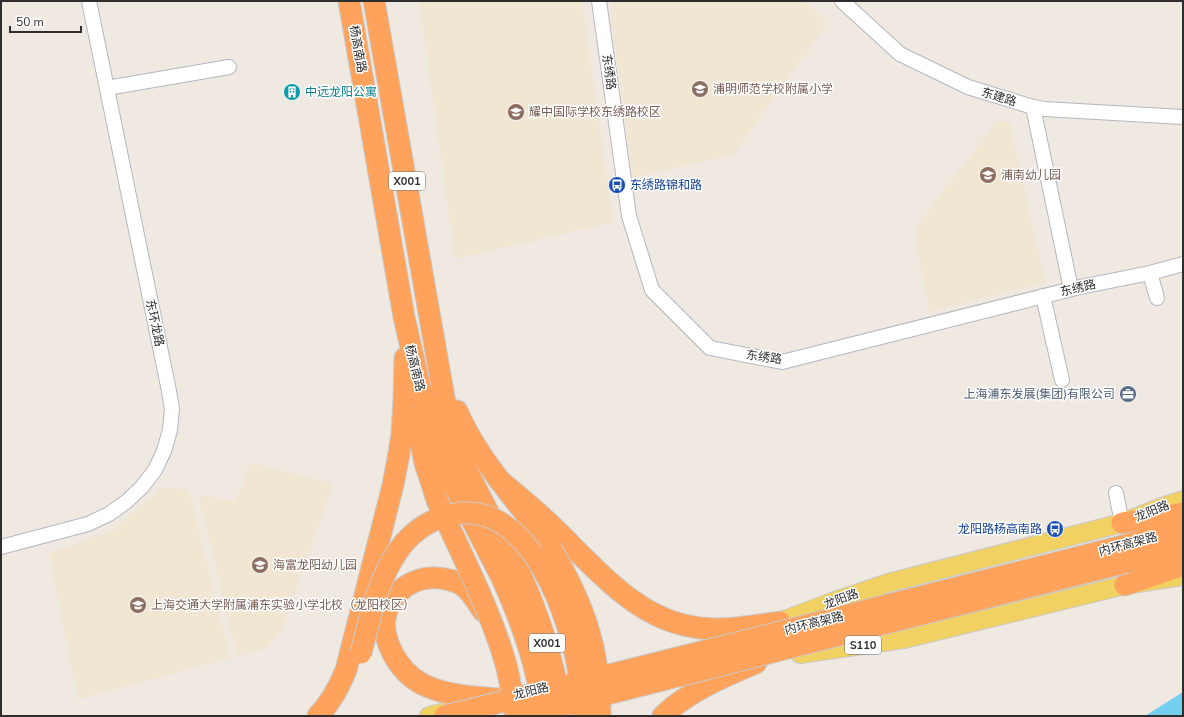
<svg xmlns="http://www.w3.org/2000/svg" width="1184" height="717" viewBox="0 0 1184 717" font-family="'Nunito Sans','Noto Sans SC',sans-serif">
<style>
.education{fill:#f0e6d1}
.water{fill:#75cff0}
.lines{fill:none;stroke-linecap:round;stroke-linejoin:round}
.minor-casing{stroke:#b4b7c1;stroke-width:16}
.major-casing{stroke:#c9c9c9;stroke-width:20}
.highway-casing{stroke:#c9c9c9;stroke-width:23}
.minor{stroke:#fff;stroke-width:14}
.major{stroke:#f2d163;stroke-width:18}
.highway{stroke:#ffa35c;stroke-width:21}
.highway-bridge-casing{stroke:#c9c9c9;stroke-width:23;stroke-linecap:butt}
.highway-bridge{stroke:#ffa35c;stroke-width:21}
.labels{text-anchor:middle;stroke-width:3;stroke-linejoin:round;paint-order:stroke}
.shield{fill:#fff;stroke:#6d6d6d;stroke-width:1}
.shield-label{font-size:11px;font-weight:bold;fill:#2e2e2e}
.street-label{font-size:12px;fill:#2e2e2e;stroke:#fff}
.education-label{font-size:12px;fill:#785e54;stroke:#fff;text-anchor:start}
.culture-label{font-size:12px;fill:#0d838f;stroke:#fff;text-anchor:start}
.transit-label{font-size:12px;fill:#164399;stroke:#fff;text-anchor:start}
.service-label{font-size:12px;fill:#4e5e75;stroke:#fff;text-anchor:end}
</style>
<rect width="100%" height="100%" fill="#efe9e1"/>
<g class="education">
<polygon points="419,1 582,1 613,222 455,259"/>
<polygon points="611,1 806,1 827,24 733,155 633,177 611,18"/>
<polygon points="997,121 1010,123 1045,282 929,312 915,237 916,227"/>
<polygon points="251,463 333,484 282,630 267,647 237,656 198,495 235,501"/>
<polygon points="163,487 189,490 230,658 78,699 49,553 112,531"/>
</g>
<polygon class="water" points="1183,692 1183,716 1145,716"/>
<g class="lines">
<g class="minor-casing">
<g id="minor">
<polyline points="599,1 629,216 652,290 710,348 782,362 1080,287 1150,273 1183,264"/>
<polyline points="842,1 900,54 968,87 1033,107 1044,109 1183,117"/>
<polyline points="107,88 229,67"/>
<polyline points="1033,107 1071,289"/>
<polyline points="1150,273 1157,298"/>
<polyline points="1043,296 1062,380"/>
<polyline points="1116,493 1122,523"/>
<polyline points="1,547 88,524 109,514 126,502 142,487 155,470 164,451 170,430 172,409 169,391 89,1"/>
</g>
</g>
<g class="major-casing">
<g id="major">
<polyline points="766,627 832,602 888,583 1122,523 1159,508 1183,500"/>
<polyline points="800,654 904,639 1125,585 1183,576"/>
<polyline points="429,716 458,709"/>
</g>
</g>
<g class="highway-casing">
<g id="highway">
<polyline points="349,1 404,317 420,387 435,440 449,476 502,578"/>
<polyline points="374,1 445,403 453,434 466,469 520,574"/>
<path d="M457 411C480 464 520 502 551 549"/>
<polyline points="415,417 425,463 437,500"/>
<path d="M499 480C518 496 538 512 556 530 593 566 632 613 684 625 715 633 748 627 780 622"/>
<polyline points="1122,523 1183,513"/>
<polyline points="1123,546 1183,530"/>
<polyline points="1127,562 1183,547"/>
<polyline points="1125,585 1183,565"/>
<path d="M483 611C478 603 473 595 467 589 461 583 452 580 445 579 418 573 389 590 385 619 383 631 388 644 393 654 400 667 409 677 422 684 446 696 473 697 499 699"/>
<path d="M318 716C331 702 339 688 346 670L393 485 398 459 402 434 404 398 405 358"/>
<path d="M663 716C687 692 725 676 756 663"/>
</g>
</g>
<use href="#minor" class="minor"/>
<use href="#major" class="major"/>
<use href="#highway" class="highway"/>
<g class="highway-bridge-casing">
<g id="highway-bridge">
<path d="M437 500C460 552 489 607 505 661 510 678 512 695 515 713"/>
<path d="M551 549C584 603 601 653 600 716"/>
<path d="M520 574C539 615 552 657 560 701"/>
<path d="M502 578C520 619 536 661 542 705"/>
<path d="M361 653C370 618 377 581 398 551 411 532 431 518 454 514 524 501 563 600 575 653 580 674 582 695 582 716"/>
<polyline points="445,716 1123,546"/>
<polyline points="521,716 1127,562"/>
</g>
</g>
<use href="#highway-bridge" class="highway-bridge"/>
</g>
<defs>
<g id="school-disc" transform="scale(0.9)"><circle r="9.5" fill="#8d6e63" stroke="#fff"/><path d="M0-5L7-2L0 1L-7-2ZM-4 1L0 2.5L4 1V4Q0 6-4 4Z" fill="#fff"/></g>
<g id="building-disc" transform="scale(0.9)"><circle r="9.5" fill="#0f9aa8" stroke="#fff"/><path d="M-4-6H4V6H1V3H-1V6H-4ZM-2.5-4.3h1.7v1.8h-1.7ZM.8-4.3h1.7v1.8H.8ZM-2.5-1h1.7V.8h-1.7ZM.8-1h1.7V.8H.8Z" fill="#fff"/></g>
<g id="bus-disc" transform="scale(0.9)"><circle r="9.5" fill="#1a4fb4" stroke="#fff"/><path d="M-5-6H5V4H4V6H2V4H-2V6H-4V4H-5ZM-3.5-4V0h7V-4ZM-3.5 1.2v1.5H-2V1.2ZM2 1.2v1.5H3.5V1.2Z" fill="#fff"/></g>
<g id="office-disc" transform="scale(0.9)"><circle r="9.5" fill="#5c6f8a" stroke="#fff"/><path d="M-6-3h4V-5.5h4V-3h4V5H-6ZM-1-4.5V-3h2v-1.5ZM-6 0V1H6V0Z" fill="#fff"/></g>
</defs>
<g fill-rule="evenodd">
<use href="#school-disc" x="700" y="89"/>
<use href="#building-disc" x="292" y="92"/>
<use href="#school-disc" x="516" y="112"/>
<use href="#school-disc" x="988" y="175"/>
<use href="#bus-disc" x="617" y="185"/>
<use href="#office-disc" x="1128" y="394"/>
<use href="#bus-disc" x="1055" y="529"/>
<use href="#school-disc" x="260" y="565"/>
<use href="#school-disc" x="138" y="605"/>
</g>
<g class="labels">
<g class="shield">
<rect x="389" y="172" width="36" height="18" rx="3"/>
<rect x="529" y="634" width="36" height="18" rx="3"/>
<rect x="845" y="636" width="36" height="18" rx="3"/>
</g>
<g class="shield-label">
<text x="407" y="185">X001</text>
<text x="547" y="647">X001</text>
<text x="863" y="649">S110</text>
</g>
<g class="street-label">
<text transform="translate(358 49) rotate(80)" y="4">杨高南路</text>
<text transform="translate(609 72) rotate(82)" y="4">东绣路</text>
<text transform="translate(999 97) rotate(17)" y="4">东建路</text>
<text transform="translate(1078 288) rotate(-13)" y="4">东绣路</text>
<text transform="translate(155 323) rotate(78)" y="4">东环龙路</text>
<text transform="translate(764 357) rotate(8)" y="4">东绣路</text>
<text transform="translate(415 368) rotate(76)" y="4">杨高南路</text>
<text transform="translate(1152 511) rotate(-22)" y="4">龙阳路</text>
<text transform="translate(1128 544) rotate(-15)" y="4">内环高架路</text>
<text transform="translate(841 599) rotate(-20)" y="4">龙阳路</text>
<text transform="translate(814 623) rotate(-14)" y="4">内环高架路</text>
<text transform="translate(531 691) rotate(-14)" y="4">龙阳路</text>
</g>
<g class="education-label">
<text x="713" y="93">浦明师范学校附属小学</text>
<text x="529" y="116">耀中国际学校东绣路校区</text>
<text x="1001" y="179">浦南幼儿园</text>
<text x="273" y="569">海富龙阳幼儿园</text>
<text x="151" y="609">上海交通大学附属浦东实验小学北校（龙阳校区）</text>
</g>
<g class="culture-label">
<text x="305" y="96">中远龙阳公寓</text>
</g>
<g class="transit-label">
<text x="630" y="189">东绣路锦和路</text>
<text x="1042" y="533" text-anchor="end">龙阳路杨高南路</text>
</g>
<g class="service-label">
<text x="1115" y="398">上海浦东发展(集团)有限公司</text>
</g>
</g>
<rect width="1184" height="717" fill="none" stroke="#2e2e2e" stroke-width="4"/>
<path d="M10 26v6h71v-6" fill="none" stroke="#2e2e2e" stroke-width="2"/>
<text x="16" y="26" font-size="12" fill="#2e2e2e" stroke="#ffffff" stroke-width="3" paint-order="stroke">50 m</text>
</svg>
